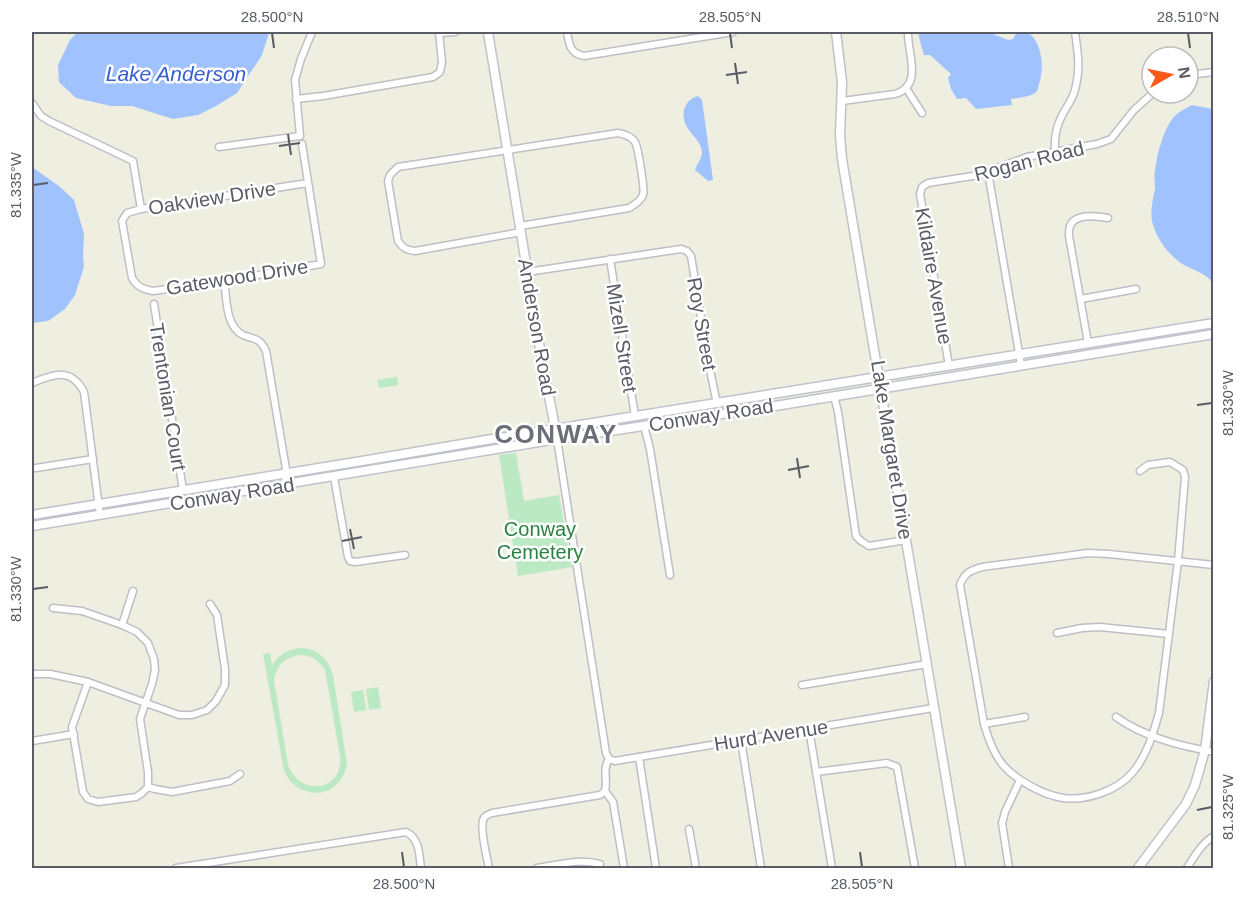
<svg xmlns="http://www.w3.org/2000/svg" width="1245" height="900" viewBox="0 0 1245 900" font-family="Arial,sans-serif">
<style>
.green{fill:#bae9c4;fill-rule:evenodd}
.water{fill:#a0c2ff}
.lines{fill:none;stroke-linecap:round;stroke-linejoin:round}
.street-casing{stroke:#bebfc6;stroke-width:9}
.secondary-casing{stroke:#c0c2cb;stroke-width:11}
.street{stroke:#fff;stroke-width:6}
.secondary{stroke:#fff;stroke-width:8}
.ticks{fill:none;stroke:#595c64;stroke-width:2}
.labels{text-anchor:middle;stroke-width:5;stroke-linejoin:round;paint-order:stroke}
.street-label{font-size:20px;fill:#595c64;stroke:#fff}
.park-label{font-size:20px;fill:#2a8241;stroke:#fff}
.water-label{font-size:21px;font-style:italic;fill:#3660cf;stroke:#fff}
.district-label{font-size:26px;font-weight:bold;letter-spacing:1.5px;fill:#6a6e76;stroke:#fff}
.neatline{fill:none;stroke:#595c64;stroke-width:2}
.ticks-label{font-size:15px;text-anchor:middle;fill:#595c64}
</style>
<rect width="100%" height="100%" fill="#eeeee1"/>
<g class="green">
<polygon points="397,377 398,385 379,388 377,380"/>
<polygon points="516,453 524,501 559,495 572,567 518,576 499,455"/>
<path d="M299 648C317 648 328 658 333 675L347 764C341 800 298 802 284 771L263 654 270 653 272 665C279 655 287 650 299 648ZM299 655C311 655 318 660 325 670L340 755C345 790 301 799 288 765L274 681C276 666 284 658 299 655Z"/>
<polygon points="378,687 381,708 369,710 366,689"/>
<polygon points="363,690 366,710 354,712 351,692"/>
</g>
<g class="water">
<polygon points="78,32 269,32 269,33 262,55 237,93 216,106 198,115 173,119 132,106 111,106 76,98 59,82 58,65 70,40"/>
<path d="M918 32H951L953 33 957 32H988L1008 40 1013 39 1017 32C1022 31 1026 30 1030 34 1043 46 1044 69 1039 84 1038 87 1038 91 1035 93 1029 97 1018 98 1011 99L1012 105 976 109 966 98 957 99 951 89 948 78 951 74 930 55H924L921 45Z"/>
<path d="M698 96 702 100 713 180 708 181 695 170C697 163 702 159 702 152 701 141 692 136 687 127 680 114 684 100 698 96Z"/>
<path d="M1192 105 1213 109V284C1207 274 1198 272 1188 267 1179 263 1172 256 1166 249 1160 241 1154 231 1152 221 1150 210 1153 199 1155 189 1155 182 1154 176 1155 170 1157 155 1163 130 1173 118 1178 112 1185 109 1192 105Z"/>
<polygon points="32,167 59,186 74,200 84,234 83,256 84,267 75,295 65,309 48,321 32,323"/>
</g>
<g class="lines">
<g class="street-casing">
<g id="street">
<path d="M567 32C569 44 570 54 584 56L733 32"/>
<polyline points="439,33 455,32"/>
<polyline points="1188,75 1214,72"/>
<polyline points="906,88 922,113"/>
<polyline points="296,99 323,96 433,77 440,72 442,62 439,32"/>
<path d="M842 101 895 94C924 85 907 53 908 32"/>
<polyline points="32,103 41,116 49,121 133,161 141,209"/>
<path d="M302 144 321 264 224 281 153 291C143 289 137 287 132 278L122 221 127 213 141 209 308 183"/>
<polyline points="219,147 300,136 295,80 301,59 312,32"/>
<path d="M1055 151C1054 135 1057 124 1065 110 1068 105 1072 99 1074 93 1081 71 1078 54 1075 32"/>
<polyline points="988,172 1021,365"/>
<path d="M520 226 629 208C634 205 641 201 643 195 645 189 638 147 635 142 631 136 624 134 618 133L398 167 390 175 388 181 398 241C403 248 406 250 415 251L521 232"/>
<polyline points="610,259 635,416"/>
<polyline points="527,272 681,249 687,251 691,256 708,360 717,404"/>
<path d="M224 281C227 298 225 326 243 335 255 340 259 337 266 351L286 469 285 485"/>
<polyline points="1081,299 1136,289"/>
<polyline points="154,304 183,490"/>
<path d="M1088 343 1069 236C1069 233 1069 229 1070 226 1075 213 1097 216 1108 218"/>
<polyline points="949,366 920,194 922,187 928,183 979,175 1027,157 1097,144 1111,139 1134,110 1153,93"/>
<path d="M32 383C53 374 71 367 84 392L100 515"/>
<polyline points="834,396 838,412 856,536 861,541 869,546 906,540"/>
<polyline points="644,426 650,449 670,575"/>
<path d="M557 439 606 753 609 759C602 770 608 780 605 791L613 802 624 868"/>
<polyline points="36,468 93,459"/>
<path d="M1140 471 1148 465 1170 462 1183 470 1185 477 1178 561 1159 713C1153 734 1147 755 1133 772 1117 791 1087 801 1063 798 1043 795 1016 780 1003 765 993 753 988 738 984 724L960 585C965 572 970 571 982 567L1088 553 1109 554 1214 565"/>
<polyline points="334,477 348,557 350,561 355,562 405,555"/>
<polyline points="53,608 82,611 122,625 137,632 148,643 154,659 155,670 152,684 140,719 148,772 148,787 142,793 136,797 98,802 88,799 83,792 72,727 88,682"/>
<polyline points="122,625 133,591"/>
<polyline points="1057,633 1082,628 1100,627 1169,634"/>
<polyline points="32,674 50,674 88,682 179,715 192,715 207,710 216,701 225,685 225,669 217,615 210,604"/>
<polyline points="802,685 927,664"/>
<path d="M1116 717C1144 737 1180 746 1214 752"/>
<polyline points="984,724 1025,717"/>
<polyline points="809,729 832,868"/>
<polyline points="741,740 761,868"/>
<polyline points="32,741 74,734"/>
<polyline points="639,757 656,868"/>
<polyline points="609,759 615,761 933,708"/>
<polyline points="816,772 887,763 897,767 915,868"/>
<polyline points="148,787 155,789 172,792 230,781 240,774"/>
<polyline points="689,829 696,868"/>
<path d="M176 868 406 832C420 839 419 854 421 868"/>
<path d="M489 868C487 858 479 826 484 818 485 816 489 814 492 813L600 795 605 791"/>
<path d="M537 868C558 865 580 858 600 864"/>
<polyline points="1009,868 1002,823 1005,812 1020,780"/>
<path d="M1187 868C1194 857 1202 843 1214 836"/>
</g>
</g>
<g class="secondary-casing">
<g id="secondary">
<polyline points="488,32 540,349 556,433"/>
<polyline points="836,32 842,82 840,135 842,159 961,868"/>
<polyline points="32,515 368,460 480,441 1214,323"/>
<polyline points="32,526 557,439 769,407 1214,334"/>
<polyline points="1138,868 1186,804 1195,785 1205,750 1214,681"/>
</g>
</g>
<use href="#street" class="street"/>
<use href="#secondary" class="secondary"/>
</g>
<path class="ticks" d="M272 33 274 48M730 33 732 48M1188 33 1190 48M735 63 738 84M726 75 747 72M288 134 291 155M279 146 300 143M33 185 48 183M1197 405 1212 403M797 458 800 478M788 470 809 466M350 529 354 549M342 541 362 537M33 589 48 587M1197 810 1212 807M402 852 404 867M860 852 862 867"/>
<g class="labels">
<g class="street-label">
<text transform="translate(1029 161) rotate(-14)" y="7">Rogan Road</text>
<text transform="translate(212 198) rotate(-9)" y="7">Oakview Drive</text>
<text transform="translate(934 276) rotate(80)" y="7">Kildaire Avenue</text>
<text transform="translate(237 277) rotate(-9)" y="7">Gatewood Drive</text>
<text transform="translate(702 324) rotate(80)" y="7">Roy Street</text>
<text transform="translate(537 327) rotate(80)" y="7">Anderson Road</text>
<text transform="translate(622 338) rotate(81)" y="7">Mizell Street</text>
<text transform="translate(168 397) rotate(81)" y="7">Trentonian Court</text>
<text transform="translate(711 415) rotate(-9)" y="7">Conway Road</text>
<text transform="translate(892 450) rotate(81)" y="7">Lake Margaret Drive</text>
<text transform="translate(232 494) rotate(-9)" y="7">Conway Road</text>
<text transform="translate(771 735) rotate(-9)" y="7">Hurd Avenue</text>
</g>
<g class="park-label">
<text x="540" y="536">Conway<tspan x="540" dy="23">Cemetery</tspan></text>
</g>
<g class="water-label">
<text x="176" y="81">Lake Anderson</text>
</g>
<g class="district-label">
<text x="556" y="443">CONWAY</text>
</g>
</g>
<rect width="1245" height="900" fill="none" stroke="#ffffff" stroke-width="66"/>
<g transform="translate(1170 75) rotate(81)"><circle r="28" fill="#ffffff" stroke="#bdbec1" stroke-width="1.5"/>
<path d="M0-4.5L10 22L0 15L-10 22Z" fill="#fc5a19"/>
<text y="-9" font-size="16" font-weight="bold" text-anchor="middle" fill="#595c64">N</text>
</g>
<rect x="33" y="33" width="1179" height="834" class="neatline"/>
<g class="ticks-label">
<text x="272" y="22">28.500°N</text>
<text x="730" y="22">28.505°N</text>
<text x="1188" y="22">28.510°N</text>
<text transform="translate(16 185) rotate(-90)" y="5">81.335°W</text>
<text transform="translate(1228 403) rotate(-90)" y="5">81.330°W</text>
<text transform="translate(16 589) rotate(-90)" y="5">81.330°W</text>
<text transform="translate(1228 807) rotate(-90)" y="5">81.325°W</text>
<text x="404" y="889">28.500°N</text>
<text x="862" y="889">28.505°N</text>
</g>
</svg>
